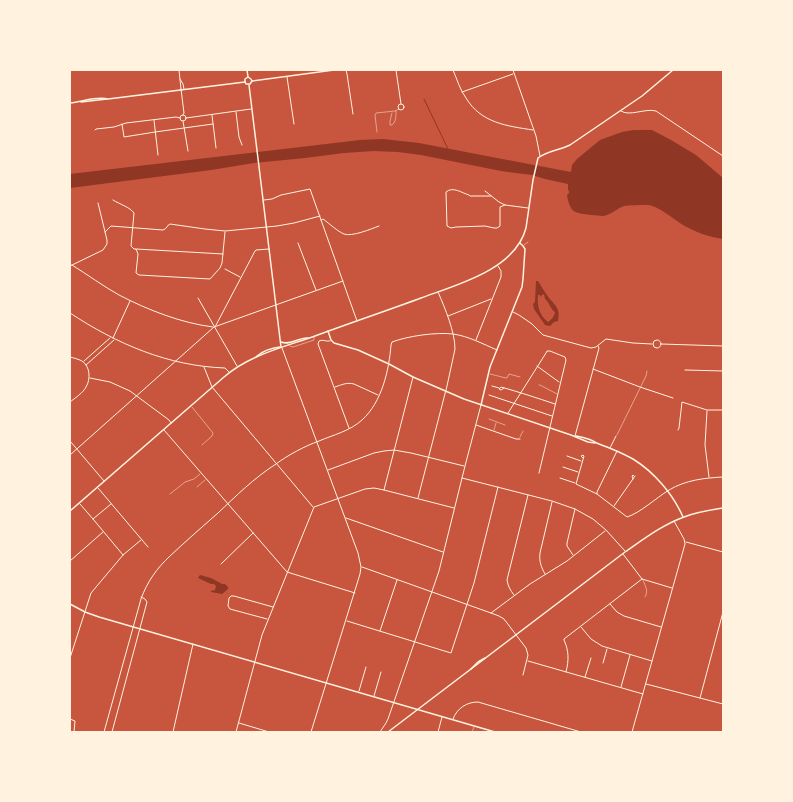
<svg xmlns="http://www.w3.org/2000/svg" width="793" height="802" viewBox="0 0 793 802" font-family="'DM Sans',sans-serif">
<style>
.water{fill:#8f3625;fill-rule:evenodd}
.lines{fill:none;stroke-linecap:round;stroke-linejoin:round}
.stream{stroke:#8f3625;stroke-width:1}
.service{stroke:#fff3e0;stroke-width:0.5}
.minor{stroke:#fff3e0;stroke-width:1}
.tertiary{stroke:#fff3e0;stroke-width:1.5}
.secondary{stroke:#fff3e0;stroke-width:1.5}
</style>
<rect width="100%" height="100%" fill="#c8553d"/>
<g class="water">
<path d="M634 130H652L671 140 696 155 723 178V239C709 237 695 232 683 225 675 220 657 205 648 205 642 205 629 205 624 206 618 208 613 213 607 215 602 217 598 215 592 215 576 213 570 214 567 195L569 193V191L568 190V184L545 179 532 175 501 171 421 155 398 152 374 151 344 153 305 158 254 163 211 170 70 188V174L360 140 383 139 419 143 534 165 571 172 572 165 577 159 600 140 622 132Z"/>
<path d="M536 281H538C542 287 545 293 549 298 557 307 560 309 558 321L554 322 550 326 545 325 534 309 533 304 535 302ZM544 294 545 299C550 303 550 309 555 312 554 317 552 319 548 322 539 315 537 306 538 295H540L541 297 542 295Z"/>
<polygon points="200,575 211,578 222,584 225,584 228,587 228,589 222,594 211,592 211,591 215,590 216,586 214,584 211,584 198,578"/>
</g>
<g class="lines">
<polyline class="stream" points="424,99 448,149"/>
<g class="service">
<path d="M392 113 390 121V125H392C396 122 396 116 396 111"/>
<polyline points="377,132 375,115 376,113 395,111 399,109"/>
<polyline points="524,245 528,242"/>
<polyline points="290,346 293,347 314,340 314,337"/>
<polyline points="490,374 506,378 507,378 509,374 520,377"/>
<polyline points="539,385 540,385 557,394"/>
<polyline points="192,407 213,433 212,436 202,445"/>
<polyline points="489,419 505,425"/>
<polyline points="494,430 496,423"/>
<polyline points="617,435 646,376 647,371"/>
<polyline points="520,437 523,431"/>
<polyline points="197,487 205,480"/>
<polyline points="170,494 185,482 194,479 200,474"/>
<path d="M643 580C645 586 649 591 645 597"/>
<polyline points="472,732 474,727"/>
</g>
<g class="minor">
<polyline points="179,70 181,89"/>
<polyline points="346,70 347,74 353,114"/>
<polyline points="396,70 401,104"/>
<path d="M453 70C457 79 460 90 466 98 481 123 507 126 533 130"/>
<polyline points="513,70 536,136 540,156"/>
<polyline points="287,77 294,124"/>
<polyline points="180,79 183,84 184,89"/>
<polyline points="181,89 184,113 183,115"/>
<polyline points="462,92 513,74"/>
<circle cx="401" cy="107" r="3"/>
<path d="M621 111C629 117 645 108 656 111L723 156"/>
<polyline points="236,112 239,137 242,145"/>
<polyline points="212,115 216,148"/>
<circle cx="183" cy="118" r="3"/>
<polyline points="186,118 251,109"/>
<polyline points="154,120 158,155"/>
<polyline points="183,121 188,151"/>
<polyline points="122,124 124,137 155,132 213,124"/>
<polyline points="95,130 96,129 114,127 126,123 176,117 180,118"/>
<polyline points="485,191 499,202 505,205 528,208"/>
<path d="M491 196H470L469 195C462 193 453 186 446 192L447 226 451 228 456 227 485 226 494 228H497L500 226V207L505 205"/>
<path d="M113 200C119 204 130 207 134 213L131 246 134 249H136L138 254 136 273 139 275 210 279 220 268 222 263 225 232"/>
<polyline points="264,200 272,199 281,195 310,189 357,321"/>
<path d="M321 220 323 219C330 224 337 231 344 234 352 237 371 229 379 226"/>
<path d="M105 232 111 226 163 230C167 229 167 225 170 224L205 229 225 231 277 226 294 223 320 216"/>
<polyline points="298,243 316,290"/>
<polyline points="136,249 223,254"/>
<path d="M72 265C88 275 103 286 119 295 148 310 181 323 213 327"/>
<polyline points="70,266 103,250 107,244 107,240 98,203"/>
<polyline points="225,269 240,277"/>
<polyline points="198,298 237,366"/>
<polyline points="513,312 519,315 532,324 543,335 591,348 596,347 606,339 633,343 652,344"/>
<path d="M70 313C117 344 168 366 225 368L229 372"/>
<polyline points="448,316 491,299"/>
<polyline points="215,327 255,251 256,250 269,249"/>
<polyline points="113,338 130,301"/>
<circle cx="657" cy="344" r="4"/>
<polyline points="476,340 501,277 501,271 498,266"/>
<path d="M330 341C326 342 323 339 319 341L318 344 349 428"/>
<polyline points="661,344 723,346"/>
<polyline points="282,348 358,553 361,567 360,574 311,732"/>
<path d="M70 357C74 358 78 359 82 361 90 366 91 379 86 387 83 393 75 398 70 402"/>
<polyline points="84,361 110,338"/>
<polyline points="86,365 114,340"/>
<polyline points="537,366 559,382"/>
<polyline points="204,367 212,387 313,507"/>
<polyline points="593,369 640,387 673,398"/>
<polyline points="685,370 723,371"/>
<polyline points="90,378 110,382 130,391 169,420 171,423"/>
<polyline points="492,386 499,388"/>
<path d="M335 387C341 385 347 382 354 384L378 395"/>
<path d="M504 388 501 390 499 389 501 387C519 392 537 398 555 404"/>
<polyline points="489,395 552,416"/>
<polyline points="707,411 705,445 709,477"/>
<polyline points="508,413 546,353 547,351 550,351 565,357 566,360 539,473"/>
<polyline points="476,425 516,439 520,439"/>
<polyline points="164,430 287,572 355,593"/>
<polyline points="678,430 679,428 682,402 707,410 723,410"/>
<polyline points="575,436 599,348 598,346"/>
<polyline points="70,441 104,481"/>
<polyline points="610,448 616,436"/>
<path d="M617 451 597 492V494L627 517C640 513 656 498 669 490 686 480 704 478 723 477"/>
<polyline points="70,455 214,327 343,281"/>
<polyline points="567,456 581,461"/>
<polyline points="583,458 581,456 583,455 584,456 576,484 597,494"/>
<polyline points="563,467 578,472"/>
<polyline points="328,470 374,453 384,451 394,450 411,453 464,466"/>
<polyline points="462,478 552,501 575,509 593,519 606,530 625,551"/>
<polyline points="560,478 575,483"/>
<polyline points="633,479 632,476 633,475 634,476"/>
<polyline points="98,488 148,547"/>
<polyline points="384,490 413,377"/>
<path d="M418 498 447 386 455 349C455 332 445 308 438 292"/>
<polyline points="80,504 93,519 123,555"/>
<polyline points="614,506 635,476"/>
<polyline points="346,518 443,552"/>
<polyline points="93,519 111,504"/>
<polyline points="686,542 723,552"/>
<polyline points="623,554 642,579 672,588"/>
<polyline points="573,555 567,546 567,543 575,509"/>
<polyline points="70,561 103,532"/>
<polyline points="221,564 253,533"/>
<polyline points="362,567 491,613 499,616 504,619 526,648 528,655 523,675"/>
<path d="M545 574C541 567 539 561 540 553L552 502"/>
<path d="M514 595C510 590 508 586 507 580L528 495"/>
<polyline points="610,604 617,612 624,616 661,627"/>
<polyline points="491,613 530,584 567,561 605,531"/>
<polyline points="267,619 230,609 228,606 229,598 231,596 234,596 273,607"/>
<polyline points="347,621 451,653 474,583 498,487"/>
<polyline points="581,627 591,639 602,646 652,661"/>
<polyline points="380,631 397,580"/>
<polyline points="70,658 91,593 123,555 141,540"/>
<polyline points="528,661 643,694"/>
<polyline points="603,663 607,649"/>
<path d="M566 672C569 660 569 651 564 640V639L642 579"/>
<polyline points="585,677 591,658"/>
<polyline points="646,684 723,704"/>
<polyline points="621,687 630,655"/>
<polyline points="359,691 366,667"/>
<polyline points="374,696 381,672"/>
<polyline points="700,698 723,612"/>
<polyline points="70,719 75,721 74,732"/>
<path d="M453 719C457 708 467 702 478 702L581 732"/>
<polyline points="239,723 269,732"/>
<path d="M104 732 141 599C147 582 157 568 170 556 186 541 202 527 218 513 236 496 254 478 276 464 288 455 305 446 319 441 333 435 350 431 362 420 382 402 389 370 391 345L392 342C408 336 436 332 453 334 468 336 483 344 497 350"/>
<polyline points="112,732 147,602 145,599 141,597"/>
<polyline points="173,732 193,644"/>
<polyline points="236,732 262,635 314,507 365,489 374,488 384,490 454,508"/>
<polyline points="380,732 386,723 388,719 439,571 465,466 481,405"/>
<polyline points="438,732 442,717"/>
<polyline points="632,732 685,544 684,539 674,521"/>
</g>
<g class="tertiary">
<polyline points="247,70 248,77"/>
<polyline points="249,85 281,347"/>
<polyline points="328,331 331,340 334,343 358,350 389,364 413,377 464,399 571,435 588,442 595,443"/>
<path d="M281 342C290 346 299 337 308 338"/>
<polyline points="481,405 490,367 522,287 523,279 525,249 523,246 520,243"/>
<path d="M576 436C580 437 586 438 591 440 594 441 595 443 599 444 610 448 622 453 633 459 654 472 673 494 683 517"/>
<polyline points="70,604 85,612 99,617 495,732"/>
<polyline points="471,669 478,662 485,658"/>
<path d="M388 732 625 552C644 539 662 525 684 517 696 512 710 510 723 508"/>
</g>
<g class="secondary">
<polyline points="252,81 334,70"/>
<polyline points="245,82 245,79 248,77 251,79 252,81"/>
<polyline points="245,82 246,84 250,84 252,81"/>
<polyline points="81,102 107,99"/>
<path d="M70 103C82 102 96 96 108 99L245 82"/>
<path d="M257 356C263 351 272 348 280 347"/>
<path d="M70 511 224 377C249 355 284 347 315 336 350 323 386 311 421 298 456 285 515 270 526 228L533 180 538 158C547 151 560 150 570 145L642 96 673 70"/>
</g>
</g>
<rect width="793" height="802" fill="none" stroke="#fff3e0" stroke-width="142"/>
</svg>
